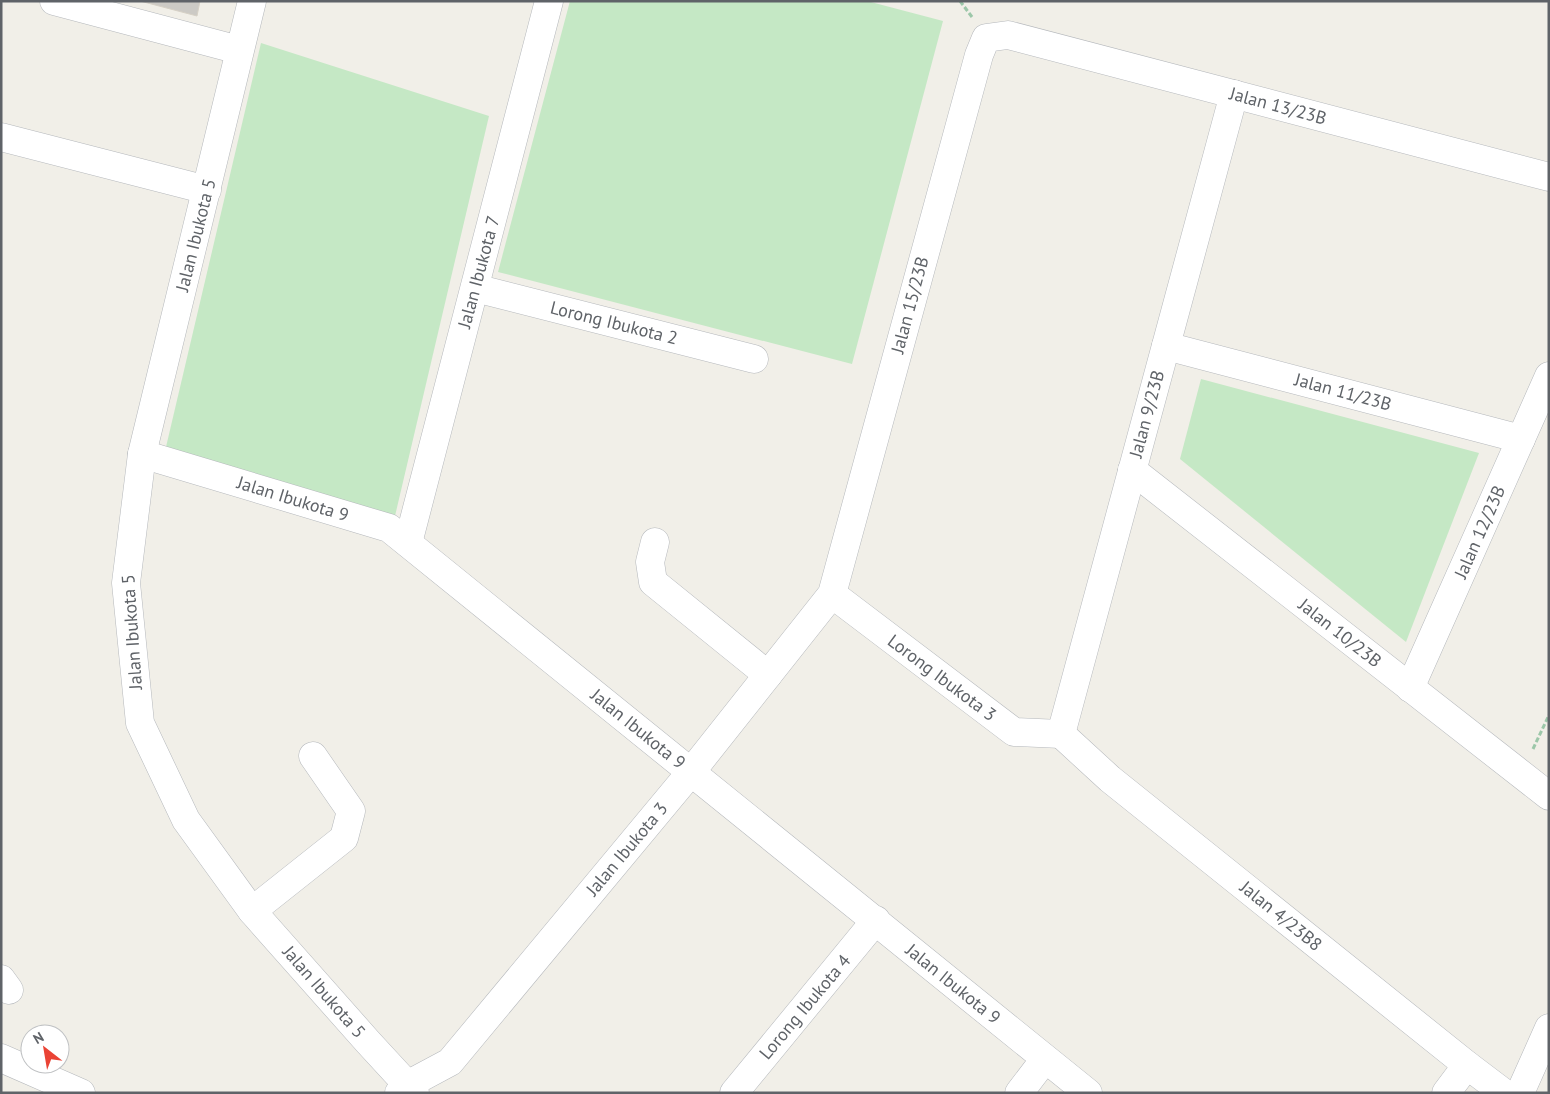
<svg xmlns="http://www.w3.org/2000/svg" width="1550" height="1094" viewBox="0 0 1550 1094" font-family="'PT Sans',sans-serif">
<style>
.green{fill:#c5e8c5}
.building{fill:#cccac5;stroke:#d6d1c6}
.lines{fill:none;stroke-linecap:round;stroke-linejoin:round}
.minor-casing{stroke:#b5b8bc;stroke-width:29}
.path{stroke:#9cc7a9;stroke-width:3;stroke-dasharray:5 2.5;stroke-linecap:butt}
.minor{stroke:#fff;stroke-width:28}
.labels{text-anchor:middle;stroke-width:5;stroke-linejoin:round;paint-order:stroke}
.street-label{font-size:18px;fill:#5f6368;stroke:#fff}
</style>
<rect width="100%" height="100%" fill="#f1efe8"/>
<g class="green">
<polygon points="570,1 867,1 943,21 852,364 498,272"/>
<polygon points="261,43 489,116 395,516 166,447"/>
<polygon points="1201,379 1479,453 1406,642 1180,459"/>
</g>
<polygon class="building" points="140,1 200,1 197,16"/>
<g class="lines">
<g class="minor-casing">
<g id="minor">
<polyline points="54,1 239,50"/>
<polyline points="252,1 142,454 126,583 140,723 186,820 252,911 368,1042 415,1093"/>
<polyline points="1,137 207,190"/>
<polyline points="475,288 754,359"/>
<polyline points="1166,346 1521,439"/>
<polyline points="142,454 389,528 1088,1093"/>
<polyline points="1132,470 1549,796"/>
<polyline points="655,542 650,562 653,582 768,675"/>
<polyline points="408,543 549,1"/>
<polyline points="832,594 1014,732 1061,734"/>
<polyline points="1410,688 1549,376"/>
<polyline points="1061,734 1234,94"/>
<polyline points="1061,734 1110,779 1467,1065 1504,1093"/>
<polyline points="252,911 344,838 351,811 313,756"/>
<polyline points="1,979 9,990"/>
<polyline points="1,1058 81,1093"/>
<polyline points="399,1093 407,1085 450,1062 691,772 832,594 979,55 986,38 1008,35 1549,177"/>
<polyline points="734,1093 876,920"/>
<polyline points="1019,1093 1045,1059"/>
<polyline points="1446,1093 1467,1065"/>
<polyline points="1520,1093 1549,1028"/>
</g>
</g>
<g class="path">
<polyline points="960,1 972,17"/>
<polyline points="1533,749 1549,715"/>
</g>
<use href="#minor" class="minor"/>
</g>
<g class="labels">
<g class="street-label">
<text transform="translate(1278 106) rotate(15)" y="6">Jalan 13/23B</text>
<text transform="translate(196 235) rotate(-76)" y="6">Jalan Ibukota 5</text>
<text transform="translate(479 272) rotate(-75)" y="6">Jalan Ibukota 7</text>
<text transform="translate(910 305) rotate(-75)" y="6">Jalan 15/23B</text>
<text transform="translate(614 323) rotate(14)" y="6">Lorong Ibukota 2</text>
<text transform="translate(1343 392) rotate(15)" y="6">Jalan 11/23B</text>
<text transform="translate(1147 414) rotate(-75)" y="6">Jalan 9/23B</text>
<text transform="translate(293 499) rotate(17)" y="6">Jalan Ibukota 9</text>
<text transform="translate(1480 532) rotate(-66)" y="6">Jalan 12/23B</text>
<text transform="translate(132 632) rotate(-94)" y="6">Jalan Ibukota 5</text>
<text transform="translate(1340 633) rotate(38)" y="6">Jalan 10/23B</text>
<text transform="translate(942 678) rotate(37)" y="6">Lorong Ibukota 3</text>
<text transform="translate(638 729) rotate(39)" y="6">Jalan Ibukota 9</text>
<text transform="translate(627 849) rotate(-50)" y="6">Jalan Ibukota 3</text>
<text transform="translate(1281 916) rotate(39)" y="6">Jalan 4/23B8</text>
<text transform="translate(953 984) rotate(39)" y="6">Jalan Ibukota 9</text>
<text transform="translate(324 992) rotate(49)" y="6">Jalan Ibukota 5</text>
<text transform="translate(805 1007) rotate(-50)" y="6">Lorong Ibukota 4</text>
</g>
</g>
<rect width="1550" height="1094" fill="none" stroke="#5f6368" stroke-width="5"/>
<g transform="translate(45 1049) rotate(329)"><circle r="24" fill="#ffffff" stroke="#bfc1c3"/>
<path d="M0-4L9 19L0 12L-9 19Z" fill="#ea4335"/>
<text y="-8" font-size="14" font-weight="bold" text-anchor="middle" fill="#5f6368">N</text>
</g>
</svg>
